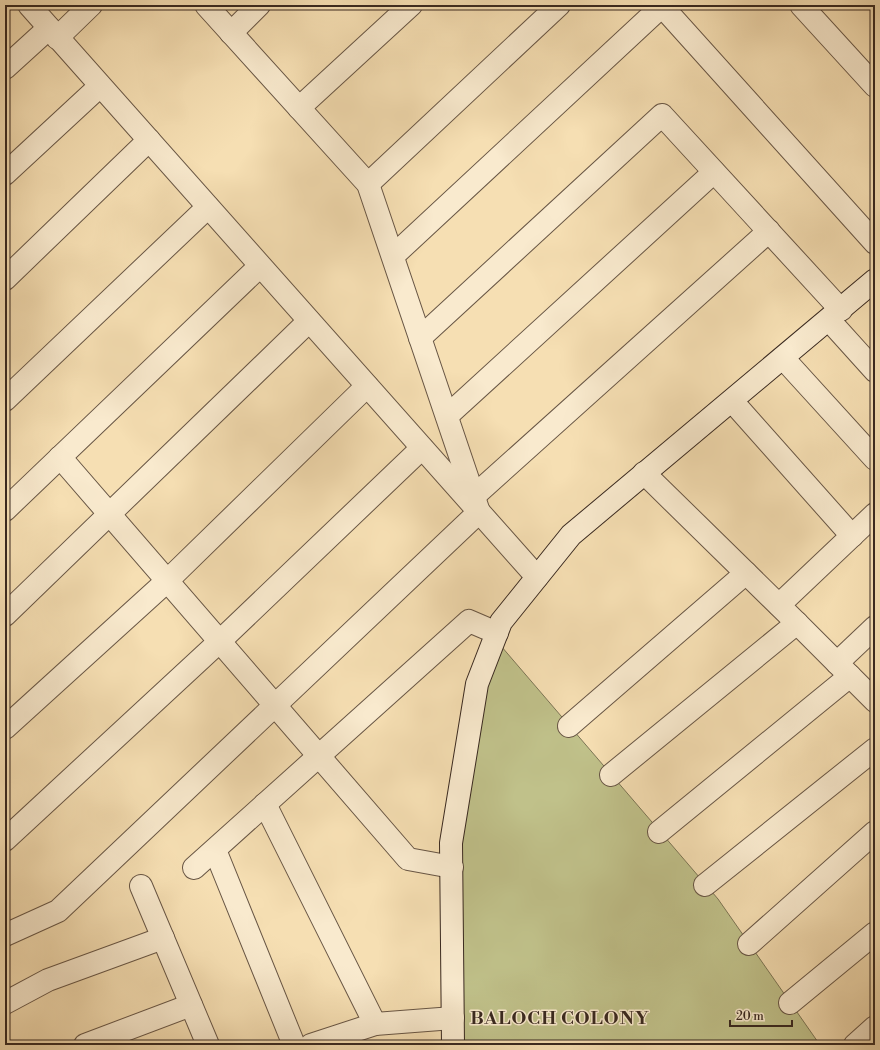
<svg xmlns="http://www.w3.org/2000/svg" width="880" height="1050" viewBox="0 0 880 1050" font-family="'Libre Bodoni',serif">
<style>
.green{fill:#c0c18a;stroke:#7c7555}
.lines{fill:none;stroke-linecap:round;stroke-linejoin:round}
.street-casing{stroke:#685645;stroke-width:24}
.secondary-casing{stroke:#392920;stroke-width:24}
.street{stroke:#f9eace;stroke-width:22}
.secondary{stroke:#f9eace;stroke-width:22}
.labels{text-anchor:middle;stroke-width:3;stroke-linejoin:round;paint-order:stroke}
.district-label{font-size:18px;font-weight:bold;letter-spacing:1px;fill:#392920;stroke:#f9eace}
</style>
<rect width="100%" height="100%" fill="#f6dfb3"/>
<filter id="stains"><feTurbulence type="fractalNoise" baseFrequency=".005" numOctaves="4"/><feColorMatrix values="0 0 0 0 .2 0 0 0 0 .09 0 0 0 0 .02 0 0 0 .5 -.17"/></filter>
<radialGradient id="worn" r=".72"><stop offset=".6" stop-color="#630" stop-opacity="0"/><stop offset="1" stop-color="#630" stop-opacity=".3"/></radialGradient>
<polygon class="green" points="495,639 718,899 820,1045 454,1045 451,842"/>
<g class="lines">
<g class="street-casing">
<g id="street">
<polyline points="29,5 537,577"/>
<polyline points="661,5 875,243"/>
<polyline points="801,5 875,86"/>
<polyline points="231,33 259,5"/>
<polyline points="57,38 91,5"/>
<polyline points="5,68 49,28"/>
<polyline points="299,108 411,5"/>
<polyline points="5,174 100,86"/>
<polyline points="368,184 559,5"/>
<polyline points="393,256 662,6"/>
<polyline points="5,279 149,140"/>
<polyline points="829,320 875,371"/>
<polyline points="420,338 662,115 841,310"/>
<polyline points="783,358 875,459"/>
<polyline points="5,400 208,207"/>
<polyline points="732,401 852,536"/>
<polyline points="447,416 714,172"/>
<polyline points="60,457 408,859 452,867"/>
<polyline points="644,473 797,623 875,701"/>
<polyline points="474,496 769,231"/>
<polyline points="5,510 260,266"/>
<polyline points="779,605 875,514"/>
<polyline points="5,615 309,321"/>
<polyline points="837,663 875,627"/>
<polyline points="569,726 746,573"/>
<polyline points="5,728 167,581 367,386"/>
<polyline points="611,775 797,623"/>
<polyline points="265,804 375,1024"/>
<polyline points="659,832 850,676"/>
<polyline points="5,840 220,641 422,448"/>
<polyline points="215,850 294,1045"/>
<polyline points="194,868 469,621 497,633"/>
<polyline points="705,885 875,749"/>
<polyline points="141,886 208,1045"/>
<polyline points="5,935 58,911 479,512 368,184 206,5"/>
<polyline points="749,944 875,832"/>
<polyline points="5,1003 48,980 163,938"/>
<polyline points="790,1003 875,933"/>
<polyline points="85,1045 191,1005"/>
<polyline points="311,1045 375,1024 453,1018"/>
<polyline points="855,1045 875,1027"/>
</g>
</g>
<g class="secondary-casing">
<polyline id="secondary" points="453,1045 451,843 477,684 501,622 571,535 875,280"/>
</g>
<use href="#street" class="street"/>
<use href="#secondary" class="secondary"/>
</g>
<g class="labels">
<g class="district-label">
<text x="560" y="1024">BALOCH COLONY</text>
</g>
</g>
<rect width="880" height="1050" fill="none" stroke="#f6dfb3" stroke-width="20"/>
<rect x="6" y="6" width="868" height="1038" fill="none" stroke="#392920" stroke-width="2"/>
<rect x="10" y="10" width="860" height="1030" fill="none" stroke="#392920"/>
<path d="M730 1020v6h62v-6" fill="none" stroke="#392920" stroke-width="2"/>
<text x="736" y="1020" font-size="12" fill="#392920" stroke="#f9eace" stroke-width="3" paint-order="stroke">20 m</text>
<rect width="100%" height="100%" filter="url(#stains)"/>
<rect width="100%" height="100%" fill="url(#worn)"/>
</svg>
